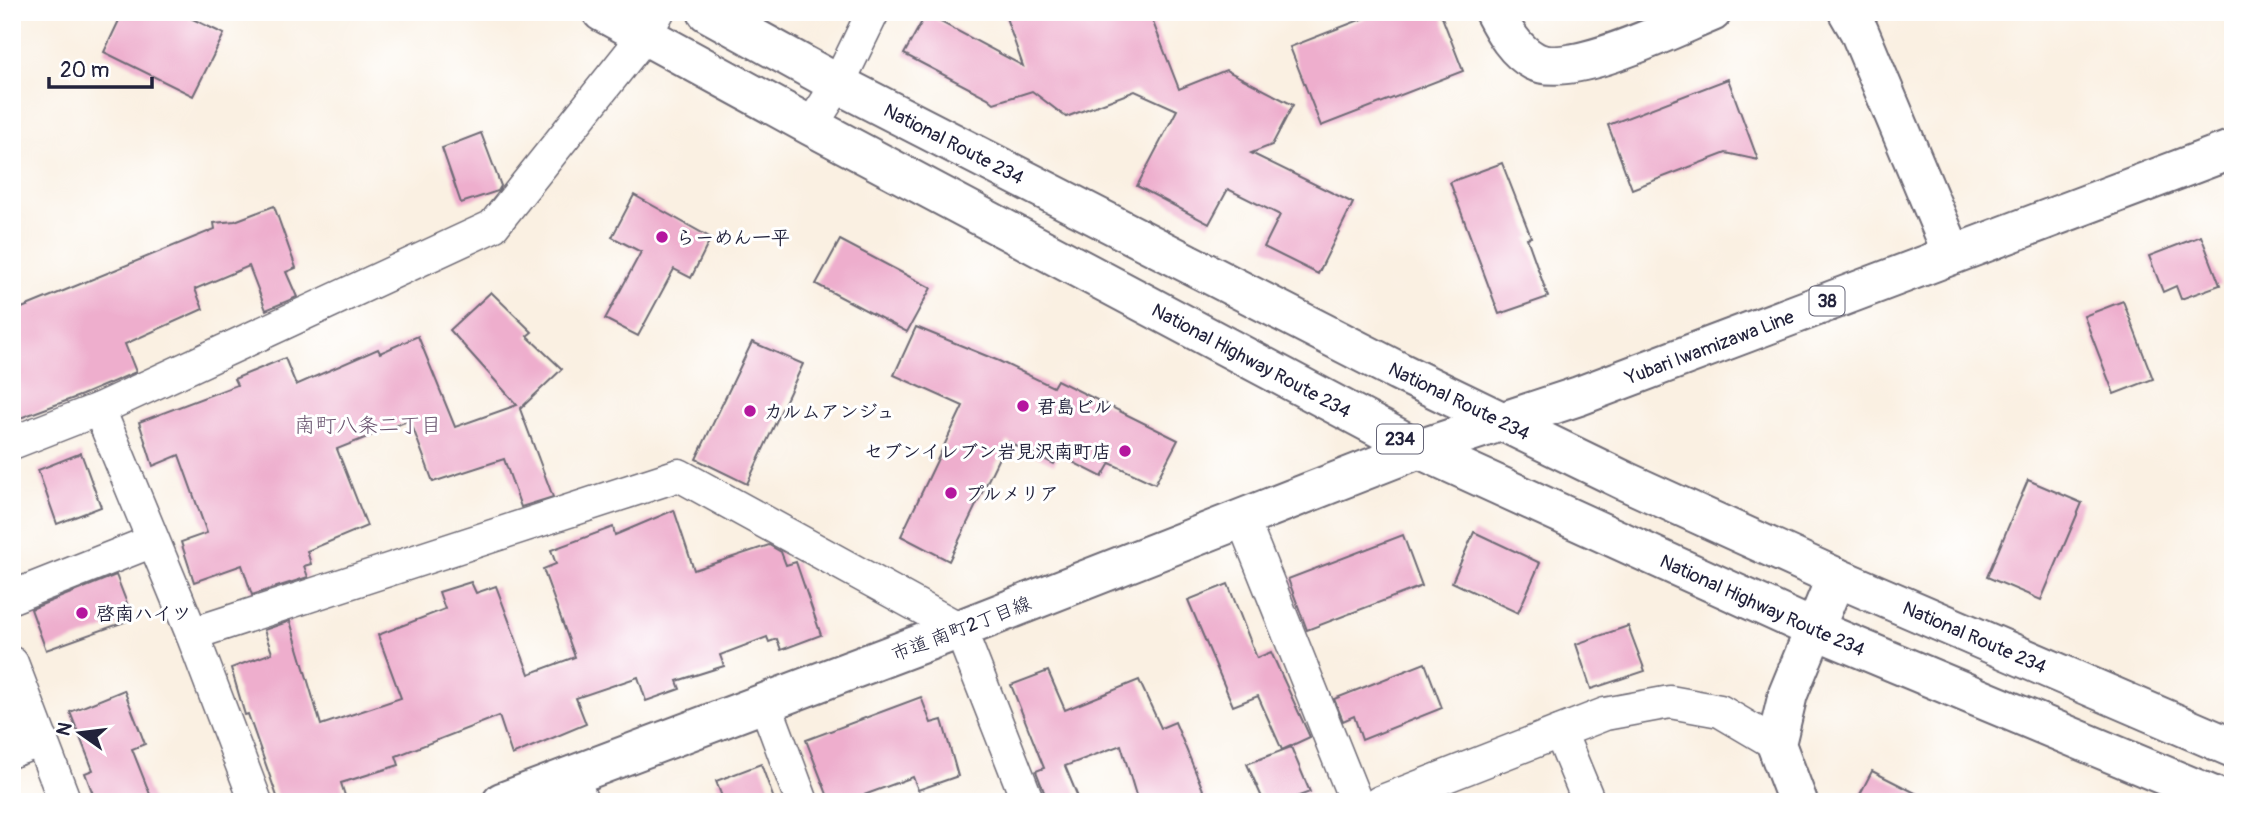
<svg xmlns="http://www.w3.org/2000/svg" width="2245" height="814" viewBox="0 0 2245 814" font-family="Pangolin,'Klee One',sans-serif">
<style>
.building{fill:#eeaecd}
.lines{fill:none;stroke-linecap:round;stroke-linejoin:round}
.minor-casing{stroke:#6e6a75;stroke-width:35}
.tertiary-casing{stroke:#6e6a75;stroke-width:42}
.primary-casing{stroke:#6e6a75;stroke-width:42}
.trunk-casing{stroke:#6e6a75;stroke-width:42}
.minor{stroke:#fff;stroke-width:32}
.tertiary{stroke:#fff;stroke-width:38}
.primary{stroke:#fff;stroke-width:38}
.trunk{stroke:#fff;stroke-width:38}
.poi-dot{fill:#b5179e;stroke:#fff;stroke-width:2.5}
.labels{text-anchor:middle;stroke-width:6;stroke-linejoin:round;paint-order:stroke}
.shield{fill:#fff;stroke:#646476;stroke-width:2}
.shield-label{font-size:18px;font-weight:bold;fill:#22223b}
.street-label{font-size:19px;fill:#22223b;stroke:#fff}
.poi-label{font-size:19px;font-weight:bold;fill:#22223b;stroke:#fff;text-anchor:start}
.neighbourhood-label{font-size:21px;fill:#69536e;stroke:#fff}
</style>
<rect width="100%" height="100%" fill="#fff"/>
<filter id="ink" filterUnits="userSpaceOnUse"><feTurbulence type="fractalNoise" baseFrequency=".0143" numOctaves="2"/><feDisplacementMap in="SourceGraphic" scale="14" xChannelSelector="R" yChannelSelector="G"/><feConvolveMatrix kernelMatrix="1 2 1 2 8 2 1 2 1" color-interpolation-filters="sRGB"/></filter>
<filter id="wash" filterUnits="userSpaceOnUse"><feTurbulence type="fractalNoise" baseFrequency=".00686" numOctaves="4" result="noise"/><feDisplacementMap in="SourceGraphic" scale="28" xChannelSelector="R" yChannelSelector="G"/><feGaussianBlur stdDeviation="1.57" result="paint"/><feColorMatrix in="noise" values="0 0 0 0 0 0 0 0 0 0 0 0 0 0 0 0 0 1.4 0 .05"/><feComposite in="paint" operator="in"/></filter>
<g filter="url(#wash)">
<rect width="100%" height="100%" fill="#faf0e2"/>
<g id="blocks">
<g class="building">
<polygon points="123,12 178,12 224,34 193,96 104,52"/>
<polygon points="1004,12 1149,12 1179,89 1226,70 1293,105 1272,145 1251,153 1353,203 1318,274 1264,247 1280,215 1228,189 1209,224 1137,186 1177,110 1135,91 1066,117 1032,91 994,103 988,98 904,54 926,14 1023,66"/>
<polygon points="1380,12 1440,12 1463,71 1321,126 1290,47"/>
<polygon points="1728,79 1758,160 1726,153 1632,189 1608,125"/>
<polygon points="481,133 501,186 498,191 461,203 442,148"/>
<polygon points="1502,163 1531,237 1527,238 1548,297 1499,314 1450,182"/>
<polygon points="634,195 711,238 691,278 674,269 638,336 605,319 641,252 612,237"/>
<polygon points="274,206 296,268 286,272 297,297 266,310 249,266 195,289 203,309 125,344 136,372 82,395 12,421 12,312 215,229 214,223 235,221"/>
<polygon points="2201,236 2220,285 2181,299 2176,286 2163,292 2149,256"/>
<polygon points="840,240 931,288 907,332 816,284"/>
<polygon points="491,292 532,332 527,336 562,369 520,409 553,497 521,507 504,459 433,482 410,420 337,449 367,526 307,551 311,564 304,566 308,577 252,595 242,565 194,582 181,542 207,533 179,455 153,466 139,422 237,385 234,379 285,358 296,385 378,349 380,353 418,336 455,427 517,405 450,330"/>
<polygon points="2123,301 2153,379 2114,394 2084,316"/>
<polygon points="916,327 999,361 1053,387 1057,380 1178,440 1155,484 1110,463 1102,477 1059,455 1054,464 1007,441 949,561 901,536 963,406 894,375"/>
<polygon points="752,342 803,364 747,484 696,459"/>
<polygon points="81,453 101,507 57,524 38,470"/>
<polygon points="2028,480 2082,503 2041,600 1987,577"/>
<polygon points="674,510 694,570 769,545 781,552 786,565 796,562 821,635 781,650 777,639 769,642 767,637 720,655 724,666 677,681 680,689 646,701 638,677 576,698 586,724 512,755 499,716 396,756 399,765 341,783 347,802 279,802 248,714 245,715 231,668 272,653 264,630 290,621 321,725 401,698 378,635 445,609 439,592 471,582 476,593 496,586 529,674 575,657 543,569 556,564 551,550 613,527 615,535"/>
<polygon points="1474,532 1540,563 1518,613 1452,582"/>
<polygon points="1403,535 1422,586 1307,630 1288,579"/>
<polygon points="116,575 133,619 46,650 31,609"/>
<polygon points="1228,584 1257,658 1271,652 1310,737 1282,750 1258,696 1233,706 1188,600"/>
<polygon points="1628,626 1645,671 1591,689 1576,644"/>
<polygon points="1425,663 1442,708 1362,740 1354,716 1343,721 1334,699"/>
<polygon points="1048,671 1065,710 1139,680 1161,728 1175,722 1208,802 1138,802 1121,745 1065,766 1080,802 1048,802 1036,771 1044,768 1011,685"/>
<polygon points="124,690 145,744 132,749 153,802 96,802 85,773 93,770 70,712"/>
<polygon points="921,697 931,723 942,720 958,776 918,790 913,777 845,802 830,802 806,740"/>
<polygon points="1291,747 1310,792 1283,802 1264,802 1247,764"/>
<polygon points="761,764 775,802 724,802 716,781"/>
<polygon points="1872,771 1933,802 1856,802"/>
</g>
</g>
</g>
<g filter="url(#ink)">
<use href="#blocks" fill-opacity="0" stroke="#6e6a75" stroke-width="2"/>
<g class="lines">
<g class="minor-casing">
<g id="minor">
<polyline points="811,126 838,84 873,12"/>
<polyline points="99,409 192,634 256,802"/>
<polyline points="12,443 99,409 493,226 645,35 658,12"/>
<polyline points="1242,518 1356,802"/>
<polyline points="12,597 153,541"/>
<polyline points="192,634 679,475 960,629 1028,802"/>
<polyline points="12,663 65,802"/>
<polyline points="765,703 802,802"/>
<polyline points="1560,732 1589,802"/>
<polyline points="12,751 42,740"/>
<polyline points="572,775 582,802"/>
<polyline points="1380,802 1605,714 1670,702 1720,711 1776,744"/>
</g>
</g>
<g class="tertiary-casing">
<g id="tertiary">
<path d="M1494 12C1504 31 1515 51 1534 61 1570 80 1675 27 1712 12"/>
<polyline points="1848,12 1859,31 1952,253"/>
<polyline points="502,802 960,629 1419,449"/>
<polyline points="1798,802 1776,744 1788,694 1836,577"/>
</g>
</g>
<g class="primary-casing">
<g id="primary">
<path id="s1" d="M1419 449 1579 396 2233 149"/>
</g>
</g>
<g class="trunk-casing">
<g id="trunk">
<path id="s2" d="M602 12 811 126 1419 449 1814 629 2228 802"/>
<path id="s3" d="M707 12 838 84 1398 371 1625 481 1836 577 2233 748"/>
</g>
</g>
<use href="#minor" class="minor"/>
<use href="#tertiary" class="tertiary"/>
<use href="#primary" class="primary"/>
<use href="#trunk" class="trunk"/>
</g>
</g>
<g class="poi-dot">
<circle cx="662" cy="237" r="7"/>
<circle cx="1023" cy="406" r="7"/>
<circle cx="750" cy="411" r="7"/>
<circle cx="1125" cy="451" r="7"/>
<circle cx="951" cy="493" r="7"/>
<circle cx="82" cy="613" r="7"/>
</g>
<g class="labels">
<g class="shield">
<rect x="1809.5" y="286.5" width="35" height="29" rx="5"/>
<rect x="1377" y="424.5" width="46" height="29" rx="5"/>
</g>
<g class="shield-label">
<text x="1827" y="307">38</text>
<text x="1400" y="445">234</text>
</g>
<g class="street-label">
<text dy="7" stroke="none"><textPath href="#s3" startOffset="280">National Route 234</textPath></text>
<text dy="7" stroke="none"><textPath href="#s1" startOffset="308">Yubari Iwamizawa Line</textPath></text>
<text dy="7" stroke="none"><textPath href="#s2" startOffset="737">National Highway Route 234</textPath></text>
<text dy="7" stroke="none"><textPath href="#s3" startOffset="847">National Route 234</textPath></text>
<text dy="7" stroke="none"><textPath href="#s2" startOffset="1304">National Highway Route 234</textPath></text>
<text transform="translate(961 628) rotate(-21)" y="7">市道 南町2丁目線</text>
<text dy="7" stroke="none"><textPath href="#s3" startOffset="1414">National Route 234</textPath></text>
</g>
<g class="poi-label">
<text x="676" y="244">らーめん一平</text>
<text x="1037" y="413">君島ビル</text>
<text x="764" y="418">カルムアンジュ</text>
<text x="1111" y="458" text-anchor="end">セブンイレブン岩見沢南町店</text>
<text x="965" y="500">プルメリア</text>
<text x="96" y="620">啓南ハイツ</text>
</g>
<g class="neighbourhood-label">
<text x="368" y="432">南町八条二丁目</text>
</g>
</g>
<rect width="2245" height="814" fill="none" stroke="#fff" stroke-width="42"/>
<g transform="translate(80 733) rotate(284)" stroke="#ffffff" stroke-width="5" paint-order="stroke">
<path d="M0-5L12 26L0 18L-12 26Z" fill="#22223b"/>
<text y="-10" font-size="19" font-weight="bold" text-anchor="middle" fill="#22223b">N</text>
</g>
<path d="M49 77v10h103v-10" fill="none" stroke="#22223b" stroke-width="3.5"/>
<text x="60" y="77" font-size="21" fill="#22223b" stroke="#ffffff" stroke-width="5" paint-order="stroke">20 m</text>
</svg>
